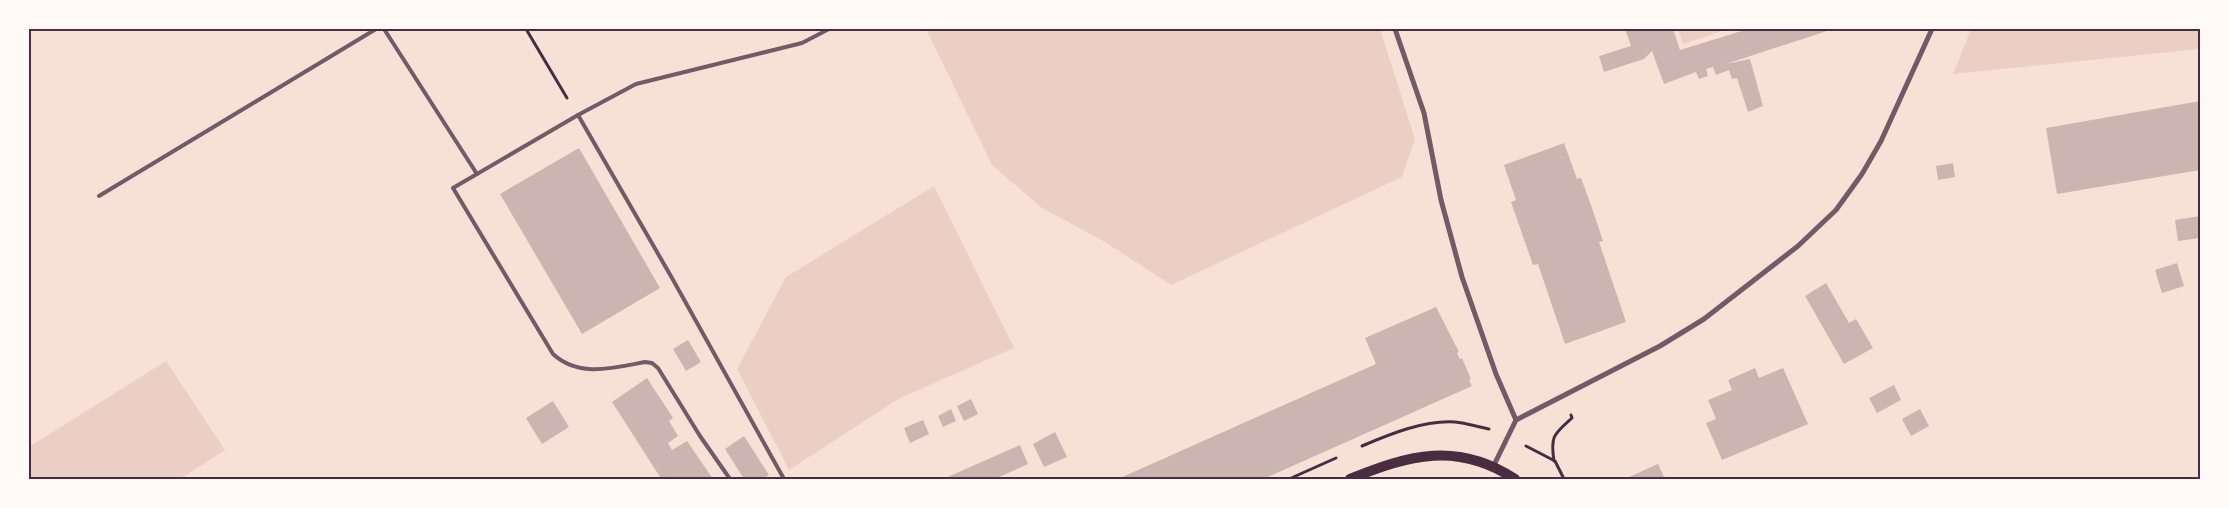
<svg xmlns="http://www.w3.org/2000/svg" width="2229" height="508" viewBox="0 0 2229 508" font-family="'Titillium Web',sans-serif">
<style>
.green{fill:#ebcfc5}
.building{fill:#ccb4b1}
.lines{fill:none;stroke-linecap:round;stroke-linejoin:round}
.path{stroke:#4a2c40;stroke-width:3}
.service{stroke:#755966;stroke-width:4}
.minor{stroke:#755966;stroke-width:5}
.secondary{stroke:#4a2c40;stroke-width:10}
.neatline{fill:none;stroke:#4a2c40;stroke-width:2}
</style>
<rect width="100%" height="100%" fill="#f7e1d7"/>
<g class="green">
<polygon points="926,29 1380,29 1415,139 1402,177 1171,285 1105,242 1042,208 992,165"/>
<polygon points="1678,29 1728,29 1683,44"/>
<polygon points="1971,29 2200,29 2200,49 1953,74"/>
<polygon points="934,186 1014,348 900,398 789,470 737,369 786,277"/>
<polygon points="166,361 225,450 180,479 29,479 29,447"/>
</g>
<g class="building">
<polygon points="1625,29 1673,29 1680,50 1748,29 1833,29 1726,64 1750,59 1763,106 1748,112 1737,78 1732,79 1729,70 1716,75 1713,67 1706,69 1708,76 1699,79 1696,72 1664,84 1652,51 1644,59 1604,72 1599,56 1631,46"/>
<polygon points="2200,101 2200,170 2057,194 2046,128"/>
<polygon points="1564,143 1577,179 1581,178 1592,208 1603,241 1599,242 1626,322 1565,344 1538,264 1533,265 1511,202 1516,200 1504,165"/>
<polygon points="579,148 660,288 582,334 500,194"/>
<polygon points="1953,163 1955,177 1938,180 1936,166"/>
<polygon points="2200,216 2200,238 2178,241 2175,220"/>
<polygon points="2177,263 2184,286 2162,293 2155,270"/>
<polygon points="1826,283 1849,323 1856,319 1873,348 1844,364 1805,296"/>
<polygon points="1436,307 1459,352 1457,353 1460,359 1462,358 1471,379 1469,380 1472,386 1263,479 1118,479 1376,364 1365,338"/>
<polygon points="688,340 701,362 686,371 673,349"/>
<polygon points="1755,368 1759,378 1783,368 1808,424 1722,460 1706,423 1716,419 1708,400 1732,390 1728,380"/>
<polygon points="647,378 673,418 669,421 678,436 668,443 672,450 687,441 713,479 655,479 660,477 612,402"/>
<polygon points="1894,385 1901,400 1877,413 1869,398"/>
<polygon points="971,399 978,414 964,421 957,406"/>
<polygon points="553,401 569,427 542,444 526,418"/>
<polygon points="951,409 956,421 943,427 938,416"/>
<polygon points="1920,409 1929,426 1911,436 1902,419"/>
<polygon points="923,420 929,434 910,443 904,428"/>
<polygon points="1055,432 1067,457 1044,467 1033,444"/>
<polygon points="744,436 769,475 763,479 744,479 725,449"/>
<polygon points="1020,445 1028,464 995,479 943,479"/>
<polygon points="1658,464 1665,479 1630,479 1629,477"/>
</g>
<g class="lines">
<g class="path">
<polyline points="526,29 567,98"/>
<path d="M1362 446C1390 434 1424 420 1455 422 1466 423 1478 427 1489 429"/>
<polyline points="1526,446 1555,461 1564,479"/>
<path d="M1554 461C1550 436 1554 434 1572 418L1571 415"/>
<polyline points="1289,479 1336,458"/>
</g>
<g class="service">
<polyline points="384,29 477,174"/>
<polyline points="578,115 672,278 784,479"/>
<polyline points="99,196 376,29"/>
<path d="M730 479 700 436 658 368 652 363 645 362C613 368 579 378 553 354L453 188 578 115 636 84 802 43 829 29"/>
</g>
<g class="minor">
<polyline points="1395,29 1424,113 1441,200 1462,277 1496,374 1516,420"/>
<polyline points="1493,467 1516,420 1660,346 1704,319 1798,246 1836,210 1862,174 1881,141 1932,29"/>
</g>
<path class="secondary" d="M1350 479C1409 455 1457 441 1515 479"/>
</g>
<rect width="2229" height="508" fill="none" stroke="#fffaf5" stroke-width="60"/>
<rect x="30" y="30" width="2169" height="448" class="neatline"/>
</svg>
